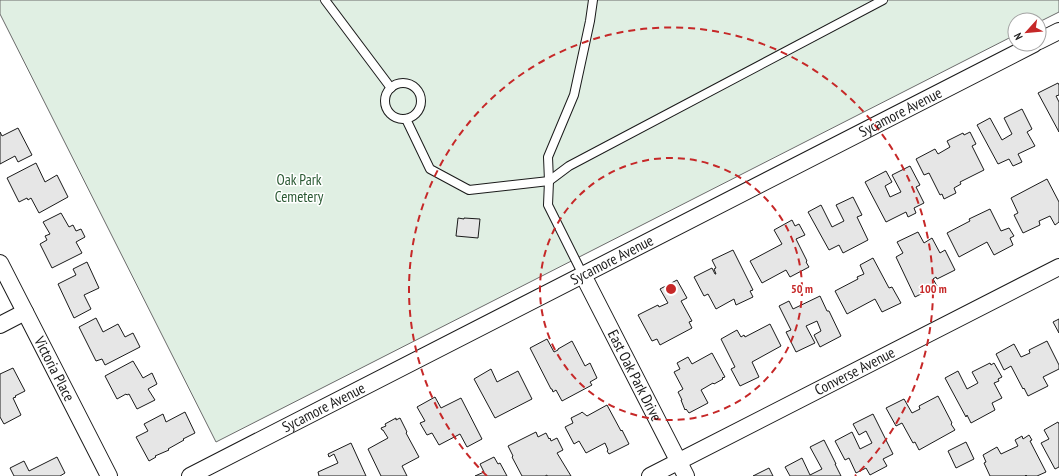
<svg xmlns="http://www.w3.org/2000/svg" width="1059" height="476" viewBox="0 0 1059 476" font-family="'PT Sans Narrow',sans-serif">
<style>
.green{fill:#e0efe3;stroke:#6a6a6a}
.building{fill:#e6e6e6;stroke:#1a1a1a}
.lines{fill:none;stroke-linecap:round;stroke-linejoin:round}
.lane-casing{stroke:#1a1a1a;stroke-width:10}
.street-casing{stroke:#1a1a1a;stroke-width:18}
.lane{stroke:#fff;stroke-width:8}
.street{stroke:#fff;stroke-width:16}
.ring{fill:none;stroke:#c62828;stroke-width:2;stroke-dasharray:7 5}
.labels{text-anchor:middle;stroke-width:3;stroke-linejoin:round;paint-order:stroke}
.street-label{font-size:15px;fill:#1a1a1a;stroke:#fff}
.park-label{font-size:15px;fill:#2b5a34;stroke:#fff}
.centre{fill:#c62828;stroke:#fff;stroke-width:2}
.ring-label{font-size:12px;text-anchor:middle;font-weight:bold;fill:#c62828;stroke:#fff;stroke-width:3;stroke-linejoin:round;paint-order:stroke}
</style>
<rect width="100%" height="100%" fill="#fff"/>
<polygon class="green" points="0,0 1059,0 1059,12 1039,22 1039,20 1015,20 1015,35 216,442 0,14"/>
<g class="building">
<polygon points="1058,83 1059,85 1059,95 1056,96 1059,102 1059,132 1038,93"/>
<polygon points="1022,109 1032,129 1027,132 1035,146 1018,154 1022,162 1013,166 1009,159 998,164 977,125 990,118 1002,140 1012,134 1004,118"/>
<polygon points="18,128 32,155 18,162 15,156 0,164 0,132 2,136"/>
<polygon points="970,132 976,144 972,146 984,170 960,182 961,184 954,188 956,193 944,199 942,194 940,195 929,173 924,175 916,159 935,149 938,154 950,147 947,141 963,133 964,135"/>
<polygon points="36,163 45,182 57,175 68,197 39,213 31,198 28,200 27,198 19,202 7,178"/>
<polygon points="910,166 920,185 916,187 924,203 914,208 916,213 908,217 906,212 886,222 865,182 886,171 892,182 885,186 890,197 901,192 892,175"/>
<polygon points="1047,179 1059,202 1059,222 1055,225 1050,216 1039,221 1040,225 1023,233 1014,215 1018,213 1011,198"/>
<polygon points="853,197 862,215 857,217 868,240 843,253 839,245 829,250 808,212 821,205 832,227 844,221 836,205"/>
<polygon points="990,209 1001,231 1009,228 1014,236 1010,238 1013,245 994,255 987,242 959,257 947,233 970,221 969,219"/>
<polygon points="61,213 69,227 73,225 76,231 81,229 85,237 76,242 82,253 52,268 40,244 47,240 45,236 50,234 43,222"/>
<polygon points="458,218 464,219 464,218 480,219 478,238 456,236"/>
<polygon points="792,220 795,226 799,224 805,235 796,239 807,261 806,262 809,267 790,277 786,270 762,283 750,261 782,244 774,230"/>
<polygon points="918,232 924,243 932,238 940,253 945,250 955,270 937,279 936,277 933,279 937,286 915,297 896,257 903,253 897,242"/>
<polygon points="733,250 753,290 750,291 753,297 736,305 734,299 716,309 708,294 704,296 694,277 712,268 715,274 716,274 714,269 716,268 712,260"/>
<polygon points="873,258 889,288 892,287 901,303 882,312 875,299 847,314 835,291 858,279 857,277 864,274 860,265"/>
<polygon points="87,262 99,288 84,295 91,309 74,318 58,284 76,275 73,269"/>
<polygon points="677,280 687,298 681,301 692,321 689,322 692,328 660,345 657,339 652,341 638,315 658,305 659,307 668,303 660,289"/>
<polygon points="820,296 827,311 829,311 841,336 820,347 814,335 821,331 817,321 806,326 815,343 796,352 786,332 791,330 779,306 789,301 793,309"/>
<polygon points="96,318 103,332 118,324 125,337 133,333 140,347 105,365 102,359 96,361 79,327"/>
<polygon points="1059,319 1059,333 1053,322"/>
<polygon points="770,324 781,346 752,362 759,377 740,386 731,369 735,367 721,339 737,330 741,337 744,335 745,337"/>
<polygon points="547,339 554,352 558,350 558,349 572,341 585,366 590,363 597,378 590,382 592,385 562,401 556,390 553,392 552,389 551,389 530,348"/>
<polygon points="1047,341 1059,365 1059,369 1043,377 1048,386 1028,396 1024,388 1023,389 1011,366 1004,370 996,354 1014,344 1021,357 1030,353 1029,350"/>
<polygon points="712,353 725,377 722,378 723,379 714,384 713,383 701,390 708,403 689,413 686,409 685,410 681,400 682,400 678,392 683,389 674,372 680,369 677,363 688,357 692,364"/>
<polygon points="133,361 143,378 152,373 157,384 148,389 155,400 137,409 129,394 127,395 126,394 117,399 105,376"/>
<polygon points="990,363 991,365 994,363 1002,377 998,379 999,381 994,383 1002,398 992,403 995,410 971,423 967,415 966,417 945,378 958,371 967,389 978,383 972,372"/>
<polygon points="13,368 25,391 15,396 16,397 13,398 21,415 4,424 0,417 0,374"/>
<polygon points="491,369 497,382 518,371 532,399 495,418 474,379"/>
<polygon points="938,396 952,423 951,424 955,430 919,450 915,442 913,443 902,423 896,426 886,408 904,399 912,413 920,409 919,406"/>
<polygon points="435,397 441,408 461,398 482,439 467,447 460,434 439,445 432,433 427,435 420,423 425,421 417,407"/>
<polygon points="607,405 621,431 622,430 629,444 609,454 607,451 608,450 605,443 586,453 579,441 574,444 565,427 573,423 571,418 581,413 582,412 587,416"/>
<polygon points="185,412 195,433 183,439 184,440 168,449 169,450 155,456 156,457 149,461 136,437 148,431 144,424 163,414 166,422"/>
<polygon points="873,414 893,454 883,459 887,466 870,475 866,468 856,473 849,458 845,460 835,441 852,432 860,449 872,443 866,431 859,435 853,424"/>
<polygon points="396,418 396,420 400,418 407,432 406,433 419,457 402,466 407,476 381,476 368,449 388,438 383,430 382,430 381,428 386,426 385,424"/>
<polygon points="1058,422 1059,424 1059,467 1055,469 1041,443 1049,439 1044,430"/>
<polygon points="536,432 538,437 546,433 549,439 550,438 551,441 557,438 563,450 557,453 571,476 547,476 547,475 545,476 522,476 512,457 513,456 508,446"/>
<polygon points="1029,435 1032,440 1030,441 1046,472 1037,476 1027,476 1026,475 1025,476 990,476 984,463 986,462 983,455 997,447 1001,454 1018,446 1015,440 1022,436 1023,439"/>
<polygon points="824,440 836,464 835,464 841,476 790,476 785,467 802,458 810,475 822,469 810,447"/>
<polygon points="966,442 974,459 956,468 948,451"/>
<polygon points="351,443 366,476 319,476 318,472 338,463 334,454 329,457 328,454"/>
<polygon points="57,457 65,473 60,476 14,476 10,468 24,461 29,471"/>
<polygon points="494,457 498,464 500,463 507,476 475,476 484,472 480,464"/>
<polygon points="769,468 773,476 753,476"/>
</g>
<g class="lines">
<g class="lane-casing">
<g id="lane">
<polyline points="325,0 391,88"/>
<circle cx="403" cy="101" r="18"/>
<polyline points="406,119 430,169 469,190 549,181 569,166 883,0"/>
<polyline points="583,275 548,205 549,181 548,157 574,95 590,21 593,0"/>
</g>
</g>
<g class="street-casing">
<g id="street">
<polyline points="1039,41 1059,31"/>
<path id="s1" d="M0 263 109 476"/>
<path id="s2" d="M583 275 686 476"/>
<polyline points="0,325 25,312"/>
<path id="s3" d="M190 476 1034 44"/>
<path id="s4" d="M650 476 1059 267"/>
</g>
</g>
<use href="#lane" class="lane"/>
<use href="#street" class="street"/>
</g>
<g class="ring">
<circle cx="671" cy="289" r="131"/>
<path d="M487 476A262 262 0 1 1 855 476"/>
</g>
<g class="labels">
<g class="street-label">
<text dy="5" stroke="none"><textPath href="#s3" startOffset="798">Sycamore Avenue</textPath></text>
<text dy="5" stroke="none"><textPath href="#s3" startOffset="474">Sycamore Avenue</textPath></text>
<text dy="5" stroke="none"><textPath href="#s1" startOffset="119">Victoria Place</textPath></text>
<text dy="5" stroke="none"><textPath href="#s4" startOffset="230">Converse Avenue</textPath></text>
<text dy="5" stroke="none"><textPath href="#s2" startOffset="113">East Oak Park Drive</textPath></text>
<text dy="5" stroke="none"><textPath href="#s3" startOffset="150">Sycamore Avenue</textPath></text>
</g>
<g class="park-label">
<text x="299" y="185">Oak Park<tspan x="299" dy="17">Cemetery</tspan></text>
</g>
</g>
<circle cx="671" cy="289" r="6" class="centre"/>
<g class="ring-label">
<text x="802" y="293">50 m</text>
<text x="933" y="293">100 m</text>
</g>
<g transform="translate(1027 32) rotate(243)"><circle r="19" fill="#ffffff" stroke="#a3a3a3"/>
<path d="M0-3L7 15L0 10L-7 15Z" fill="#c62828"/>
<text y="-6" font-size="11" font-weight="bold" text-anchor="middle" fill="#1a1a1a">N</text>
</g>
</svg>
